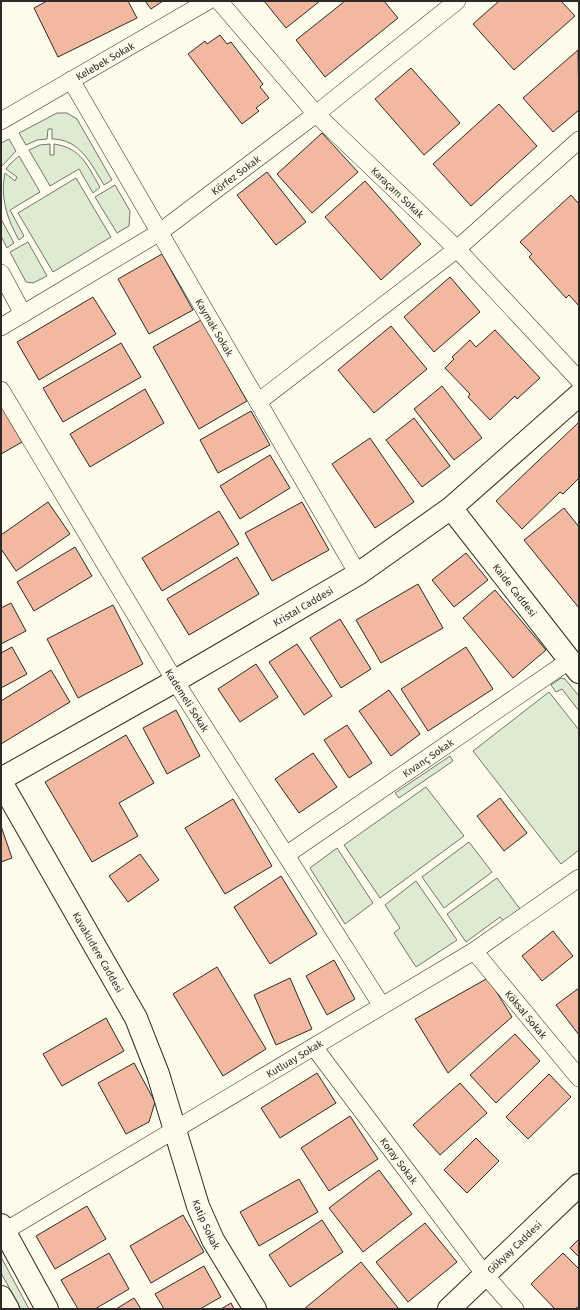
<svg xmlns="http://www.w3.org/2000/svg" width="580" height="1310" viewBox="0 0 580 1310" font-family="'Fira Sans',sans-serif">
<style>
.green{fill:#deebd1;stroke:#74746e}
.building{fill:#f2b8a0;stroke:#2b2b2b}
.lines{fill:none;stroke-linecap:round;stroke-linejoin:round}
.street-casing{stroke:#2b2b2b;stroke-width:18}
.secondary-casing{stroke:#2b2b2b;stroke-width:24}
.street{stroke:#fdfbea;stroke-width:17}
.secondary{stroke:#fdfbea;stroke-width:22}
.labels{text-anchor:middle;stroke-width:3;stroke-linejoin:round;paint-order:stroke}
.street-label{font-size:10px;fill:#2b2b2b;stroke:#fdfbea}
</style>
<rect width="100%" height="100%" fill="#fdfbea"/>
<g class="green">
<path d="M57 113H67L77 119 112 180 104 185C91 164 80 139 52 139V129H48L47 139 37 140 26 145 19 133Z"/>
<polygon points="9,139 16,151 1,167 1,143"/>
<path d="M50 144V155H54V144C82 148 87 166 100 187L93 193 79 169 50 186 29 150 40 145Z"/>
<path d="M19 156 40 192 10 210 24 236 19 240C7 219 0 197 5 173L15 181 17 177 6 169 10 164Z"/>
<polygon points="76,178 111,237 53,272 18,213"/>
<polygon points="115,185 130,211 129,226 117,233 95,197"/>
<polygon points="1,219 14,243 7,248 1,236"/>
<polygon points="28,242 47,276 33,283 26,282 10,252"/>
<polygon points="561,678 565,679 579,696 579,711 562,689 556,692 551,685"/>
<polygon points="549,692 579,730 579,850 561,864 473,751"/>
<polygon points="450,756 453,761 399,798 395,793"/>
<polygon points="426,787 464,836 380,898 344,845"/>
<polygon points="469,842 492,872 444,908 422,877"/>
<polygon points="337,848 373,903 345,924 310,868"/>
<polygon points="497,878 520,909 504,922 500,917 466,942 447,914"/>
<polygon points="416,881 457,940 416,967 394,933 400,928 385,905"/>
<polygon points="1,1257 29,1309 21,1309 1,1273"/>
</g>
<g class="building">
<polygon points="47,1 128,1 137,18 58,57 34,8"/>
<polygon points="145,1 163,1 151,9"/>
<polygon points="264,1 320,1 286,28"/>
<polygon points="345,1 384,1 398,18 325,77 296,40"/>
<polygon points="499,1 561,1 575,16 514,70 473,24"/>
<polygon points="220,35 227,44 231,42 263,84 260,87 269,98 256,108 259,111 242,124 188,54 205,41 207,44"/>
<polygon points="578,50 579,110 553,132 523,98"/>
<polygon points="411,68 460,123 424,155 375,99"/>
<polygon points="499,104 537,146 471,206 433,164"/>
<polygon points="322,133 358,172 312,213 277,174"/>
<polygon points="267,172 306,222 276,245 237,195"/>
<polygon points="365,181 421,244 381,280 325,217"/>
<polygon points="571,195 579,204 579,306 569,295 566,298 529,257 532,254 520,242"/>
<polygon points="162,254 193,310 149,334 118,279"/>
<polygon points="450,277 480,312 434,352 404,317"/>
<polygon points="93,297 116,334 39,380 17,342"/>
<polygon points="201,320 247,401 199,429 153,347"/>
<polygon points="391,326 427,369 374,413 338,370"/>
<polygon points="495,330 540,378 517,399 515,396 490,420 468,397 470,394 445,368 454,359 452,357 470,340 476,347"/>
<polygon points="121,343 141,377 63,422 43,388"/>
<polygon points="442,386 482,438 454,460 414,409"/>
<polygon points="145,389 164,423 90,467 70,434"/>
<polygon points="1,406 22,442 1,454"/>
<polygon points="251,411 270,445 218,473 200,440"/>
<polygon points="414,418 450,466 422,487 386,440"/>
<polygon points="579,422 579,478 563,494 560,492 522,529 496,501"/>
<polygon points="370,438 414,502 375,528 332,464"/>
<polygon points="270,455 290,488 240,519 220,486"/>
<polygon points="48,502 70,534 16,571 1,549 1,535"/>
<polygon points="302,502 329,550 272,581 245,533"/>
<polygon points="564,508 579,527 579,608 524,540"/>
<polygon points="219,511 239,544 162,591 142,558"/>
<polygon points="75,547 92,576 34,611 17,582"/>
<polygon points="466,553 488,580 454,607 432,580"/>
<polygon points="237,557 259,594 189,635 167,599"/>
<polygon points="418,584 443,628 381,663 356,620"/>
<polygon points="495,590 546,650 513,678 463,618"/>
<polygon points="11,603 26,631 1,644 1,608"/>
<polygon points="113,605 143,664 78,698 47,639"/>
<polygon points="340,619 371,669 341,688 310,638"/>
<polygon points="297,644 332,696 304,715 269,662"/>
<polygon points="12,647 27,674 1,688 1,653"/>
<polygon points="466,647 493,689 428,731 401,689"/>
<polygon points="256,664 278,697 240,722 218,689"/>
<polygon points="51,670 70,702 1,744 1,701"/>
<polygon points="389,690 420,734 391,756 359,711"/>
<polygon points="176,710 200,756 167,774 143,728"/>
<polygon points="347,725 372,763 349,778 324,740"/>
<polygon points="126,735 154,783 119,803 138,836 92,862 45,782"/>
<polygon points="313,753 337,787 299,813 275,779"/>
<polygon points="500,798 527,833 504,851 477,816"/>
<polygon points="233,799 272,866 225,894 185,828"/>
<polygon points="1,826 12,858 1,862"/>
<polygon points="140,854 159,880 128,902 109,876"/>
<polygon points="281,876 317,934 270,964 234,907"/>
<polygon points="553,931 573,956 542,981 522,956"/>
<polygon points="334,960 355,999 327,1015 306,976"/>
<polygon points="217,967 266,1049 223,1076 173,994"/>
<polygon points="290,978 312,1029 276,1045 254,995"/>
<polygon points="488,978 512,1017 448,1073 415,1019"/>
<polygon points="579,988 579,1035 556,1005"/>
<polygon points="106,1018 124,1051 62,1086 43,1054"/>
<polygon points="515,1034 540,1061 496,1103 470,1075"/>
<polygon points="134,1063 155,1102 149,1122 126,1134 98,1083"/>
<polygon points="317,1073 336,1103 280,1138 261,1108"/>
<polygon points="549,1074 571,1097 528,1139 506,1117"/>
<polygon points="460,1083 487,1113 440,1155 413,1125"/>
<polygon points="350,1116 378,1159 329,1191 301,1148"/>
<polygon points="476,1138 499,1161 467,1193 444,1170"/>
<polygon points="379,1170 412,1214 363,1252 329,1208"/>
<polygon points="299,1179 318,1212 259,1246 240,1212"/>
<polygon points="87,1206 106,1239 55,1269 36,1236"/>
<polygon points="183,1215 204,1252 151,1283 130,1246"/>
<polygon points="322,1220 343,1252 290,1287 269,1255"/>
<polygon points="425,1223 457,1262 408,1302 376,1262"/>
<polygon points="579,1239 579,1257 570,1248"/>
<polygon points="109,1253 129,1289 95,1309 78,1309 61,1280"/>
<polygon points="563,1253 579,1269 579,1306 575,1309 555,1309 531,1284"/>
<polygon points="361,1262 399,1309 304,1309"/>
<polygon points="204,1266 221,1297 200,1309 164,1309 155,1294"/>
<polygon points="134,1298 141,1309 116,1309"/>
<polygon points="231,1303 234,1309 221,1309"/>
</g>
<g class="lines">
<g class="street-casing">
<g id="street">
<path id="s1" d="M219 1 316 114 457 249 579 380"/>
<path id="s2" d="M71 80 358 574"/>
<path id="s3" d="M1 121 208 1"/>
<polyline points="1,273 23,314"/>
<path id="s4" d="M1 327 160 232 316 114 457 1"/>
<path id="s5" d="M1 390 175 681 382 1006"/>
<polyline points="258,402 457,249 579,140"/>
<path id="s6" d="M286 855 570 660"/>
<path id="s7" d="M474 951 579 1078"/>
<path id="s8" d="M314 1047 485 1275 515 1309"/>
<path id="s9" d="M5 1231 474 951 579 878"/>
</g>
</g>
<g class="secondary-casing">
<g id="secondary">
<path id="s10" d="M451 508 579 672"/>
<path id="s11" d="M1 779 175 681 358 574 451 508 579 395"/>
<path id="s12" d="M1 782 136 1018 158 1074 198 1206 213 1240 255 1309"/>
<polyline points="1,1225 47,1309"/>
<polyline points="1,1297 8,1309"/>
<path id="s13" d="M449 1309 579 1185"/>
</g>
</g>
<use href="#street" class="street"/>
<use href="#secondary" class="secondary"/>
</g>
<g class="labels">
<g class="street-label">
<text dy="4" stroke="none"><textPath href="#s3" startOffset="120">Kelebek Sokak</textPath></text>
<text dy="4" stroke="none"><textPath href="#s4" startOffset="280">Körfez Sokak</textPath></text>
<text dy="4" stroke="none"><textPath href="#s1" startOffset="262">Karaçam Sokak</textPath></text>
<text dy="4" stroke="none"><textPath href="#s2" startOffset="286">Kaymak Sokak</textPath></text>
<text dy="4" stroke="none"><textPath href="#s10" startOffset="104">Kaide Caddesi</textPath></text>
<text dy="4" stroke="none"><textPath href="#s11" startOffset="348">Kristal Caddesi</textPath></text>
<text dy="4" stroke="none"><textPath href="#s5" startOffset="362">Kademeli Sokak</textPath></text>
<text dy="4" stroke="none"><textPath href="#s6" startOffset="172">Kıvanç Sokak</textPath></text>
<text dy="4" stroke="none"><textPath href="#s12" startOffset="196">Kavaklıdere Caddesi</textPath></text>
<text dy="4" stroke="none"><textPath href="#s7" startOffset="82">Köksal Sokak</textPath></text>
<text dy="4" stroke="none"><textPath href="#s9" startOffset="337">Kutluay Sokak</textPath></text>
<text dy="4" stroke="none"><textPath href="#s8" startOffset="142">Koray Sokak</textPath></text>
<text dy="4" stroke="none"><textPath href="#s12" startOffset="490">Katip Sokak</textPath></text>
<text dy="4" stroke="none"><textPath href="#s13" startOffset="90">Gökyay Caddesi</textPath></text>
</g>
</g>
<rect width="580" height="1310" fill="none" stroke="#2b2b2b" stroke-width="4"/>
</svg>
